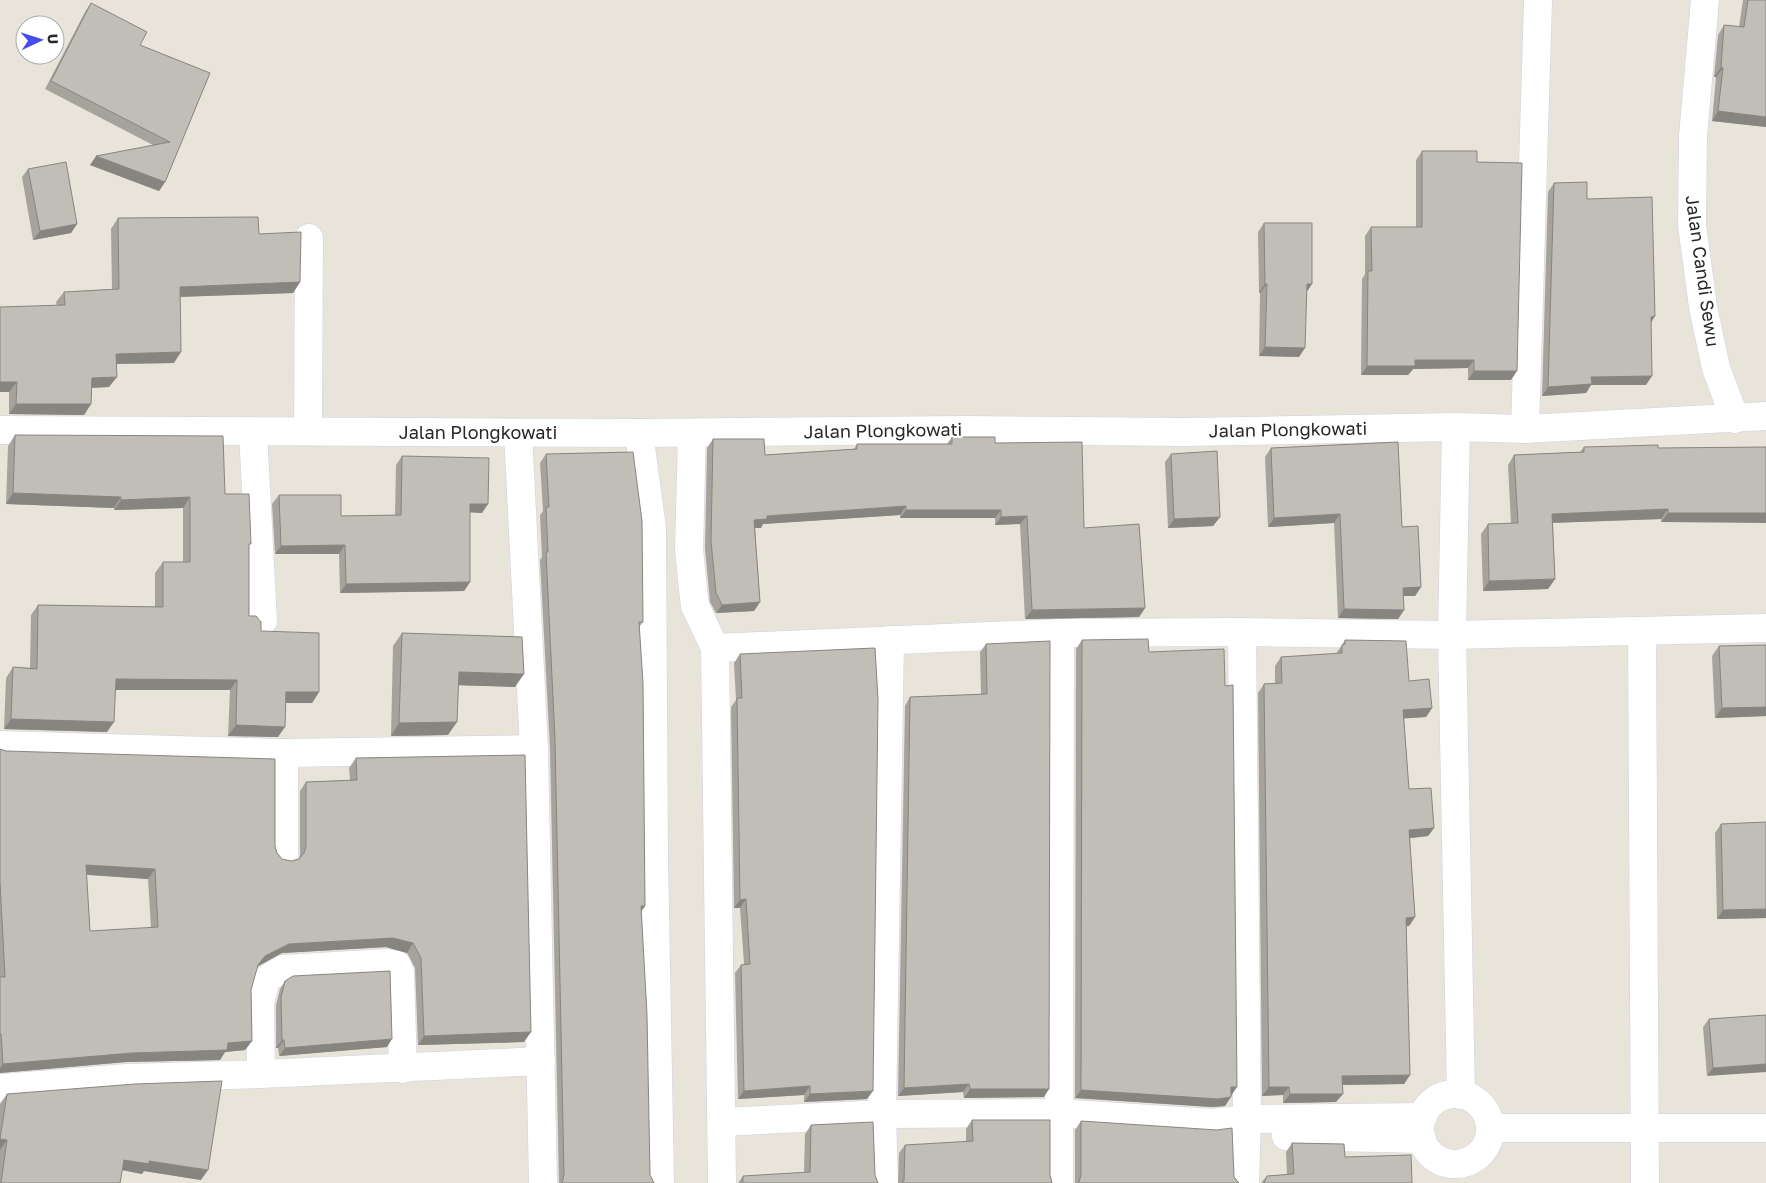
<svg xmlns="http://www.w3.org/2000/svg" width="1766" height="1183" viewBox="0 0 1766 1183" font-family="'Golos Text',sans-serif">
<style>
.lines{fill:none;stroke-linecap:round;stroke-linejoin:round}
.minor-casing{stroke:#cfd0e0;stroke-width:29}
.minor{stroke:#fff;stroke-width:28}
.wall{fill:#a6a39d;fill-rule:evenodd}
.shaded-wall{fill:#878580}
.building{fill:#c1beb7;stroke:#878580;fill-rule:evenodd}
.labels{text-anchor:middle;stroke-width:4.5;stroke-linejoin:round;paint-order:stroke}
.street-label{font-size:18px;fill:#282828;stroke:#fff}
</style>
<rect width="100%" height="100%" fill="#e9e4da"/>
<g class="lines">
<g class="minor-casing">
<g id="minor">
<polyline points="1705,0 1693,136 1692,225 1703,307 1716,368 1735,419"/>
<polyline points="1456,427 1452,635 1461,1095"/>
<polyline points="1525,429 1538,0"/>
<polyline points="0,430 639,433 962,430 1186,432 1456,427 1525,429 1766,416"/>
<polyline points="308,431 309,238"/>
<polyline points="253,432 263,621"/>
<polyline points="518,433 534,749 543,1183"/>
<polyline points="639,433 652,528 654,854 660,1183"/>
<polyline points="692,433 689,550 693,589 695,606 715,648 1060,633 1242,632 1452,635 1766,628"/>
<polyline points="1642,631 1645,1183"/>
<polyline points="1242,632 1247,1119 1245,1183"/>
<polyline points="715,648 722,1183"/>
<polyline points="0,745 284,753 534,749"/>
<polyline points="284,753 284,855"/>
<polyline points="261,1074 541,1061"/>
<polyline points="0,1088 127,1078 261,1074 260,1003 266,979 283,969 387,963 397,965 400,973 403,1069"/>
<circle cx="1455" cy="1129" r="35"/>
<polyline points="722,1122 882,1114 1058,1113 1212,1123 1247,1119 1423,1117"/>
<polyline points="1490,1128 1766,1128"/>
<polyline points="1286,1136 1422,1139"/>
<polyline points="884,1183 882,1114 890,640"/>
<polyline points="1059,1183 1060,633"/>
</g>
</g>
<use href="#minor" class="minor"/>
</g>
<g class="wall">
<polygon points="1743,0 1766,0 1766,127 1712,121 1716,77 1714,77 1718,35 1724,25 1739,27"/>
<polygon points="91,3 140,45 210,73 165,182 159,191 90,165 153,145 45,89 85,12"/>
<polygon points="1422,151 1477,162 1511,380 1468,380 1468,368 1413,369 1408,375 1361,375 1362,279 1365,274 1365,236 1371,227 1416,227 1416,160"/>
<polygon points="28,169 77,224 71,233 33,240 22,177"/>
<polygon points="1554,183 1587,199 1655,316 1651,323 1646,385 1591,385 1586,393 1542,396 1548,192"/>
<polygon points="118,218 259,234 300,282 293,293 180,297 174,363 116,364 109,387 92,388 91,404 84,415 9,414 9,392 0,392 0,307 57,306 56,302 64,292 112,289 111,229"/>
<polygon points="1264,223 1306,293 1299,357 1259,356 1260,293 1259,293 1258,232"/>
<polygon points="15,435 225,494 249,548 249,616 261,631 319,692 312,703 286,703 278,737 228,736 230,690 116,690 107,732 4,729 6,678 13,667 30,668 31,615 38,605 155,607 155,573 163,562 183,562 183,508 114,510 114,508 6,504 8,446"/>
<polygon points="952,437 995,443 1084,528 1145,608 1139,617 1025,619 1020,524 995,525 995,518 900,518 900,515 763,524 761,528 755,528 760,602 754,611 716,613 710,602 705,549 707,448 713,439 765,455 854,449 857,444 947,444"/>
<polygon points="1584,447 1658,448 1766,447 1661,522 1661,519 1553,523 1555,579 1548,589 1483,591 1481,534 1488,524 1511,524 1508,465 1514,455 1580,452"/>
<polygon points="1271,448 1402,527 1421,587 1415,596 1403,596 1404,610 1398,619 1338,618 1334,523 1268,527 1265,457"/>
<polygon points="546,454 643,622 639,627 645,906 641,912 650,1175 654,1183 559,1183 550,749 540,560 542,557 540,515 543,511 540,463"/>
<polygon points="1171,454 1220,517 1213,526 1168,528 1165,462"/>
<polygon points="402,456 482,513 470,512 470,582 464,591 340,593 339,554 275,554 272,504 279,495 341,516 395,515 396,465"/>
<polygon points="402,633 515,687 458,685 448,735 391,736 393,646"/>
<polygon points="1082,640 1149,652 1231,1096 1225,1106 1212,1107 1075,1098 1076,649"/>
<polygon points="1345,640 1409,681 1432,708 1426,717 1404,718 1409,789 1434,828 1428,836 1410,838 1415,917 1409,926 1406,926 1410,1075 1404,1084 1342,1085 1336,1102 1283,1103 1283,1095 1262,1096 1258,693 1264,684 1275,683 1275,666 1281,657 1336,654"/>
<polygon points="986,644 1044,1097 964,1098 963,1092 898,1096 905,706 910,697 981,694 980,652"/>
<polygon points="1766,645 1766,716 1715,718 1712,656 1719,646"/>
<polygon points="740,654 867,1099 804,1102 804,1095 738,1099 735,973 741,965 744,964 740,908 734,908 731,707 736,700 734,663"/>
<path d="M0 749 275 846 277 853 282 859 291 861 299 859 300 855V791L306 782 350 780 349 768 356 758 524 1042 418 1045 415 968 407 953 386 947 282 953 257 967 251 990 252 1041 245 1050 225 1052 220 1060 126 1062 0 1073ZM86 875 148 879 151 928 90 931Z"/>
<polygon points="1721,824 1766,918 1717,919 1715,833"/>
<polygon points="285,981 387,1047 279,1056 278,1048 276,1048 276,1005 280,989"/>
<polygon points="1766,1015 1707,1076 1703,1027 1709,1019"/>
<polygon points="7,1094 201,1180 144,1171 142,1174 122,1170 120,1183 0,1183 0,1104"/>
<polygon points="972,1120 1050,1175 1052,1183 898,1183 899,1153 905,1145 966,1142 966,1129"/>
<polygon points="1081,1121 1234,1177 1239,1183 1075,1183 1075,1130"/>
<polygon points="811,1125 875,1175 804,1172 805,1134"/>
<polygon points="1292,1143 1345,1157 1412,1183 1261,1183 1267,1176 1287,1175 1286,1152"/>
<polygon points="743,1176 743,1183 738,1183"/>
</g>
<g class="shaded-wall">
<polygon points="1721,67 1723,68 1716,77 1714,77"/>
<polygon points="1718,111 1766,117 1766,127 1712,121"/>
<polygon points="96,156 165,182 159,191 90,165"/>
<polygon points="77,224 71,233 33,240 40,231"/>
<polygon points="300,282 293,293 173,297 180,287"/>
<polygon points="1265,284 1267,284 1260,293 1259,293"/>
<polygon points="1307,284 1312,284 1306,293"/>
<polygon points="1655,316 1649,325 1651,317"/>
<polygon points="1265,347 1305,348 1299,357 1259,356"/>
<polygon points="181,352 174,363 108,364 116,354"/>
<polygon points="1415,360 1474,360 1468,368 1413,369 1408,375 1361,375 1367,366"/>
<polygon points="1474,371 1517,371 1511,380 1468,380"/>
<polygon points="1652,376 1646,385 1591,385 1586,393 1542,396 1548,387 1591,377"/>
<polygon points="117,377 109,387 85,388 92,378"/>
<polygon points="0,382 17,382 9,392 0,392"/>
<polygon points="16,404 91,404 84,415 9,414"/>
<polygon points="13,493 121,497 114,508 6,504"/>
<polygon points="190,497 183,508 114,510 121,500"/>
<polygon points="470,504 488,504 482,513 463,512"/>
<polygon points="906,506 900,515 763,524 761,528 748,528 754,520 767,516"/>
<polygon points="1668,509 1661,519 1546,523 1552,514"/>
<polygon points="906,510 1001,510 995,518 900,518"/>
<polygon points="1668,513 1766,513 1766,523 1661,522"/>
<polygon points="1340,514 1334,523 1268,527 1274,518"/>
<polygon points="1027,516 1020,524 995,525 1001,517"/>
<polygon points="1220,517 1213,526 1168,528 1174,519"/>
<polygon points="345,545 339,554 275,554 281,546"/>
<polygon points="1555,579 1548,589 1483,591 1489,581"/>
<polygon points="470,582 464,591 340,593 346,584"/>
<polygon points="1421,587 1415,596 1397,596 1403,588"/>
<polygon points="760,602 754,611 716,613 722,605"/>
<polygon points="1145,608 1139,617 1025,619 1032,610"/>
<polygon points="1344,609 1404,610 1398,619 1338,618"/>
<polygon points="459,672 524,674 515,687 450,685"/>
<polygon points="116,679 237,680 230,690 109,690"/>
<polygon points="286,692 319,692 312,703 278,703"/>
<polygon points="1766,707 1766,716 1715,718 1722,708"/>
<polygon points="1432,708 1426,717 1397,719 1403,710"/>
<polygon points="11,719 114,722 107,732 4,729"/>
<polygon points="457,722 448,735 391,736 399,723"/>
<polygon points="236,725 285,727 278,737 228,736"/>
<polygon points="1434,828 1428,836 1403,839 1409,830"/>
<polygon points="86,865 155,869 148,879 79,874"/>
<polygon points="746,899 740,908 734,908 740,900"/>
<polygon points="641,906 645,906 639,914"/>
<polygon points="1766,909 1766,918 1717,919 1723,910"/>
<polygon points="1415,917 1409,926 1400,927 1406,918"/>
<polygon points="393,938 413,943 407,953 386,947 282,953 258,966 251,975 265,956 289,944"/>
<polygon points="531,1032 524,1042 418,1045 424,1036"/>
<polygon points="392,1039 387,1047 279,1056 285,1048"/>
<polygon points="282,1040 284,1040 278,1048 276,1048"/>
<polygon points="252,1041 245,1050 225,1052 220,1060 126,1062 0,1073 0,1068 3,1064"/>
<polygon points="1766,1064 1766,1072 1707,1076 1713,1068"/>
<polygon points="1410,1075 1404,1084 1336,1085 1342,1076"/>
<polygon points="969,1084 963,1092 898,1096 904,1088"/>
<polygon points="810,1086 804,1095 738,1099 744,1091"/>
<polygon points="1231,1087 1237,1087 1231,1096"/>
<polygon points="1269,1087 1289,1087 1283,1095 1262,1096"/>
<polygon points="970,1089 1049,1089 1044,1097 964,1098"/>
<polygon points="1081,1090 1231,1097 1225,1106 1212,1107 1075,1098"/>
<polygon points="873,1091 867,1099 804,1102 810,1094"/>
<polygon points="1290,1094 1343,1094 1336,1102 1283,1103"/>
<polygon points="0,1139 7,1140 0,1150"/>
<polygon points="124,1160 149,1161 208,1170 201,1180 144,1171 142,1174 117,1169"/>
</g>
<g class="building">
<polygon points="1748,0 1766,0 1766,117 1718,111 1723,68 1721,67 1724,25 1744,27"/>
<polygon points="91,3 147,32 140,45 210,73 165,182 96,156 170,142 51,81"/>
<polygon points="1422,151 1477,151 1477,162 1522,163 1517,371 1474,371 1474,360 1415,360 1415,366 1367,366 1368,271 1372,271 1371,227 1422,227"/>
<polygon points="66,162 77,224 40,231 28,169"/>
<polygon points="1587,182 1587,199 1652,197 1655,316 1651,317 1652,376 1591,377 1592,384 1548,387 1554,183"/>
<polygon points="258,217 259,234 301,232 300,282 180,287 181,352 116,354 117,377 92,378 91,404 16,404 17,382 0,382 0,307 65,305 64,292 119,289 118,218"/>
<polygon points="1264,223 1312,223 1312,284 1307,284 1305,348 1265,347 1267,284 1265,284"/>
<polygon points="15,435 223,436 225,494 249,494 251,544 249,544 249,616 256,616 261,622 261,631 319,633 319,692 286,692 285,727 236,725 237,680 116,679 114,722 11,719 13,667 37,669 38,605 163,607 163,562 190,562 190,497 121,500 121,497 13,493"/>
<polygon points="952,437 995,437 995,443 1082,442 1084,528 1139,524 1145,608 1032,610 1027,516 1001,517 1001,510 906,510 906,506 767,516 767,519 754,520 760,602 722,605 716,593 711,541 713,439 764,439 765,455 857,449 857,444 952,444"/>
<polygon points="1398,442 1402,527 1418,526 1421,587 1403,588 1404,610 1344,609 1340,514 1274,518 1271,448"/>
<polygon points="1658,445 1658,448 1766,447 1766,513 1668,513 1668,509 1552,514 1555,579 1489,581 1488,524 1518,523 1514,455 1584,452 1584,447"/>
<polygon points="1217,451 1220,517 1174,519 1171,454"/>
<polygon points="633,452 642,521 643,622 639,622 643,683 645,906 641,906 647,1015 650,1175 654,1183 562,1183 564,1175 555,740 546,552 548,552 546,507 549,507 546,454"/>
<polygon points="402,456 489,458 488,504 470,504 470,582 346,584 345,545 281,546 279,495 341,495 341,516 401,515"/>
<polygon points="402,633 522,637 524,674 459,672 457,722 399,723"/>
<polygon points="1148,639 1149,652 1224,649 1225,686 1233,685 1237,1087 1231,1087 1231,1097 1218,1099 1081,1090 1082,640"/>
<polygon points="1345,640 1406,641 1409,681 1429,679 1432,708 1403,710 1409,789 1431,788 1434,828 1409,830 1415,917 1406,918 1410,1075 1342,1076 1343,1094 1290,1094 1289,1087 1269,1087 1264,684 1282,683 1281,657 1342,653 1342,645 1345,644"/>
<polygon points="1050,641 1049,1089 970,1089 969,1084 904,1088 910,697 987,694 986,644"/>
<polygon points="1766,645 1766,707 1722,708 1719,646"/>
<polygon points="875,648 878,699 873,1091 810,1094 810,1086 744,1091 741,965 750,964 746,899 740,900 737,698 742,698 740,654"/>
<path d="M0 749 6 751 275 759V846L277 853 282 859 291 861 299 859 304 853 306 846V782L357 780 356 758 525 755 531 1032 424 1036 421 958 413 943 393 938 289 944 265 956 258 965 251 990 252 1041 228 1043 227 1050 132 1053 3 1064 1 1034H0V977H5L0 882ZM86 865 155 869 158 927 90 931Z"/>
<polygon points="1766,822 1766,909 1723,910 1721,824"/>
<polygon points="390,971 392,1039 285,1048 284,1040 282,1040 281,997 285,981 293,976"/>
<polygon points="1766,1015 1766,1064 1713,1068 1709,1019"/>
<polygon points="222,1081 208,1170 149,1161 149,1164 124,1160 120,1183 1,1183 7,1140 0,1139 7,1094 135,1084"/>
<polygon points="972,1120 1050,1120 1050,1175 1052,1183 902,1183 904,1181 905,1145 973,1141"/>
<polygon points="1081,1121 1217,1130 1232,1128 1234,1177 1239,1183 1078,1183 1079,1182 1081,1175"/>
<polygon points="873,1122 875,1175 878,1183 743,1183 743,1176 810,1172 811,1125"/>
<polygon points="1292,1143 1344,1144 1345,1157 1411,1155 1412,1183 1264,1183 1267,1176 1294,1174"/>
</g>
<g class="labels">
<g class="street-label">
<text transform="translate(1702 271) rotate(82)" y="6">Jalan Candi Sewu</text>
<text transform="translate(1288 430) rotate(-1)" y="6">Jalan Plongkowati</text>
<text transform="translate(883 431) rotate(-1)" y="6">Jalan Plongkowati</text>
<text x="478" y="439">Jalan Plongkowati</text>
</g>
</g>
<g transform="translate(40 40) rotate(86)"><circle r="24" fill="#ffffff" stroke="#a9a9a9"/>
<path d="M0-4L9 19L0 12L-9 19Z" fill="#444eec"/>
<text y="-8" font-size="14" font-weight="bold" text-anchor="middle" fill="#282828">U</text>
</g>
</svg>
